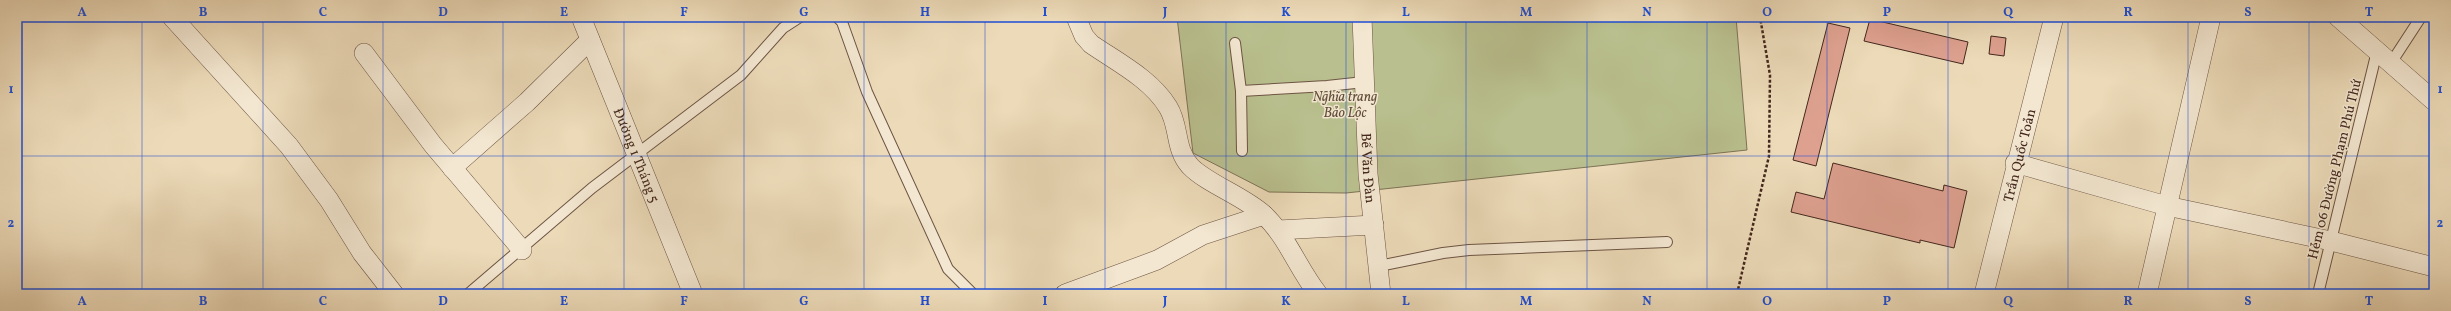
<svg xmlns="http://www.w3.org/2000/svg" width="2451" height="311" viewBox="0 0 2451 311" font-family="Vollkorn,serif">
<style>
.green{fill:#b9bf8e;stroke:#7e7356}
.building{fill:#dea190;stroke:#43271d}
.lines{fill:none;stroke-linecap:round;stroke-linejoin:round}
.service-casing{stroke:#6d5444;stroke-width:12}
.minor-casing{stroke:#6d5444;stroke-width:20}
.path{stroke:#43271d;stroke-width:2.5;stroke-dasharray:3 2;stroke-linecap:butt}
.service{stroke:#f3e7d1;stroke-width:10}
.minor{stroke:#f3e7d1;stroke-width:19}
.grid{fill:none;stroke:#1d4ed8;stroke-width:1;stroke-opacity:0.55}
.labels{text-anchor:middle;stroke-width:3;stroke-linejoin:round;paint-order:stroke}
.park-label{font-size:14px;font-style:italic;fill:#604d39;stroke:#f3e7d1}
.street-label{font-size:14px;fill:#43271d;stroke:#f3e7d1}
.neatline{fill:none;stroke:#1d4ed8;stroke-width:1.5}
.grid-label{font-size:13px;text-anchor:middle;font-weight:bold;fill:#1d4ed8}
</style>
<rect width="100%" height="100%" fill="#ecdab8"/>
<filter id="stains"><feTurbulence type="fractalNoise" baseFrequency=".005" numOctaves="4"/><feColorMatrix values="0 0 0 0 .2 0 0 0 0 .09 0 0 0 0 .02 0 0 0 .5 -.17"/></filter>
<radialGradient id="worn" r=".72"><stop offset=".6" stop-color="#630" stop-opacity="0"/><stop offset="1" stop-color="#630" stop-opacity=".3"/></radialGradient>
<polygon class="green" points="1177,17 1736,17 1747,150 1346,193 1269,192 1193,153"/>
<g class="building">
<polygon points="1870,19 1968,42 1963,64 1864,41"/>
<polygon points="1828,23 1850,28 1816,166 1793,160"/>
<polygon points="1991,36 2006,38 2004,56 1989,54"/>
<polygon points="1833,163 1943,191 1944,185 1967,191 1954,248 1920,240 1920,243 1791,212 1796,192 1824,199"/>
</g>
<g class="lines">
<g class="service-casing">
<g id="service">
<polyline points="837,17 842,22 867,92 948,269 973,294"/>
<polyline points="1235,43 1241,91 1242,151"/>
<polyline points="2391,63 2421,17"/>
<polyline points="1241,91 1327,86 1364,82"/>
<polyline points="1379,266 1443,253 1469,250 1667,242"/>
<polyline points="468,294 592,188 741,75 783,28 800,17"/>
<polyline points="2318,294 2377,51"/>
</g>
</g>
<g class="minor-casing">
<g id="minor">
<polyline points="172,17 289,146 329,200 362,253 394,294"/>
<path id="s1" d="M581 17 693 294"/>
<path d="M1076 17 1084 36 1091 44C1117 62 1151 79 1168 107 1180 126 1174 148 1190 166 1206 183 1243 196 1263 214 1287 236 1298 269 1318 294"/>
<path id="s2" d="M1362 17 1368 174 1381 294"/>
<polyline points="2338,17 2434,101"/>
<polyline points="364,53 433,145 522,250"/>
<polyline points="2015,163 2167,206 2331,241 2434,267"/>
<polyline points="452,168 527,102 590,40"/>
<polyline points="1278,230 1374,225"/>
<polyline points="1065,294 1157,260 1203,235 1264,215"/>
<path id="s3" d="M1984 294 2054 17"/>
<polyline points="2147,294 2211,17"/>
</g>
</g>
<polyline class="path" points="1737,294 1769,156 1770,75 1760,17"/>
<use href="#service" class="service"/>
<use href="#minor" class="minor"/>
</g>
<path class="grid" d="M142 17V294M263 17V294M383 17V294M503 17V294M624 17V294M744 17V294M864 17V294M985 17V294M1105 17V294M1226 17V294M1346 17V294M1466 17V294M1587 17V294M1707 17V294M1827 17V294M1948 17V294M2068 17V294M2188 17V294M2309 17V294M17 156H2434"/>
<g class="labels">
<g class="park-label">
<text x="1345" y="101">Nghĩa trang<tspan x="1345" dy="16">Bảo Lộc</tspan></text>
</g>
<g class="street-label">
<text dy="5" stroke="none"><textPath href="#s3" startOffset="143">Trần Quốc Toản</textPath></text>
<text dy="5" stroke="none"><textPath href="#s1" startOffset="149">Đường 1 Tháng 5</textPath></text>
<text dy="5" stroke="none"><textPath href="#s2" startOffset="151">Bế Văn Đàn</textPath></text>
<text transform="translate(2334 169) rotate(-76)" y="5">Hẻm 06 Đường Phạm Phú Thứ</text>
</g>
</g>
<rect width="2451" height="311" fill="none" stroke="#ecdab8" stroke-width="44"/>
<rect x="22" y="22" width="2407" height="267" class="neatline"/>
<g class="grid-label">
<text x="82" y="16">A</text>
<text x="203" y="16">B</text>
<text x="323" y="16">C</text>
<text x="443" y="16">D</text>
<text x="564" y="16">E</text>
<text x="684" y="16">F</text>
<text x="804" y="16">G</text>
<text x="925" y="16">H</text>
<text x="1045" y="16">I</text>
<text x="1165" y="16">J</text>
<text x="1286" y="16">K</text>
<text x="1406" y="16">L</text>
<text x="1526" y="16">M</text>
<text x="1647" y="16">N</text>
<text x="1767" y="16">O</text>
<text x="1887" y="16">P</text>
<text x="2008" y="16">Q</text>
<text x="2128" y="16">R</text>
<text x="2248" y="16">S</text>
<text x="2369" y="16">T</text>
<text x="11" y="93">1</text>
<text x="2440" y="93">1</text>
<text x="11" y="227">2</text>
<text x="2440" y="227">2</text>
<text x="82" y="305">A</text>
<text x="203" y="305">B</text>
<text x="323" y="305">C</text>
<text x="443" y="305">D</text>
<text x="564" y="305">E</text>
<text x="684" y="305">F</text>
<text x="804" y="305">G</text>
<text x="925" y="305">H</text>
<text x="1045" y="305">I</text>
<text x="1165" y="305">J</text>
<text x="1286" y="305">K</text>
<text x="1406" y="305">L</text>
<text x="1526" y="305">M</text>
<text x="1647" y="305">N</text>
<text x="1767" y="305">O</text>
<text x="1887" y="305">P</text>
<text x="2008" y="305">Q</text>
<text x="2128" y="305">R</text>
<text x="2248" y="305">S</text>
<text x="2369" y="305">T</text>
</g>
<rect width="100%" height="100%" filter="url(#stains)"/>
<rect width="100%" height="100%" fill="url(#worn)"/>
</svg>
